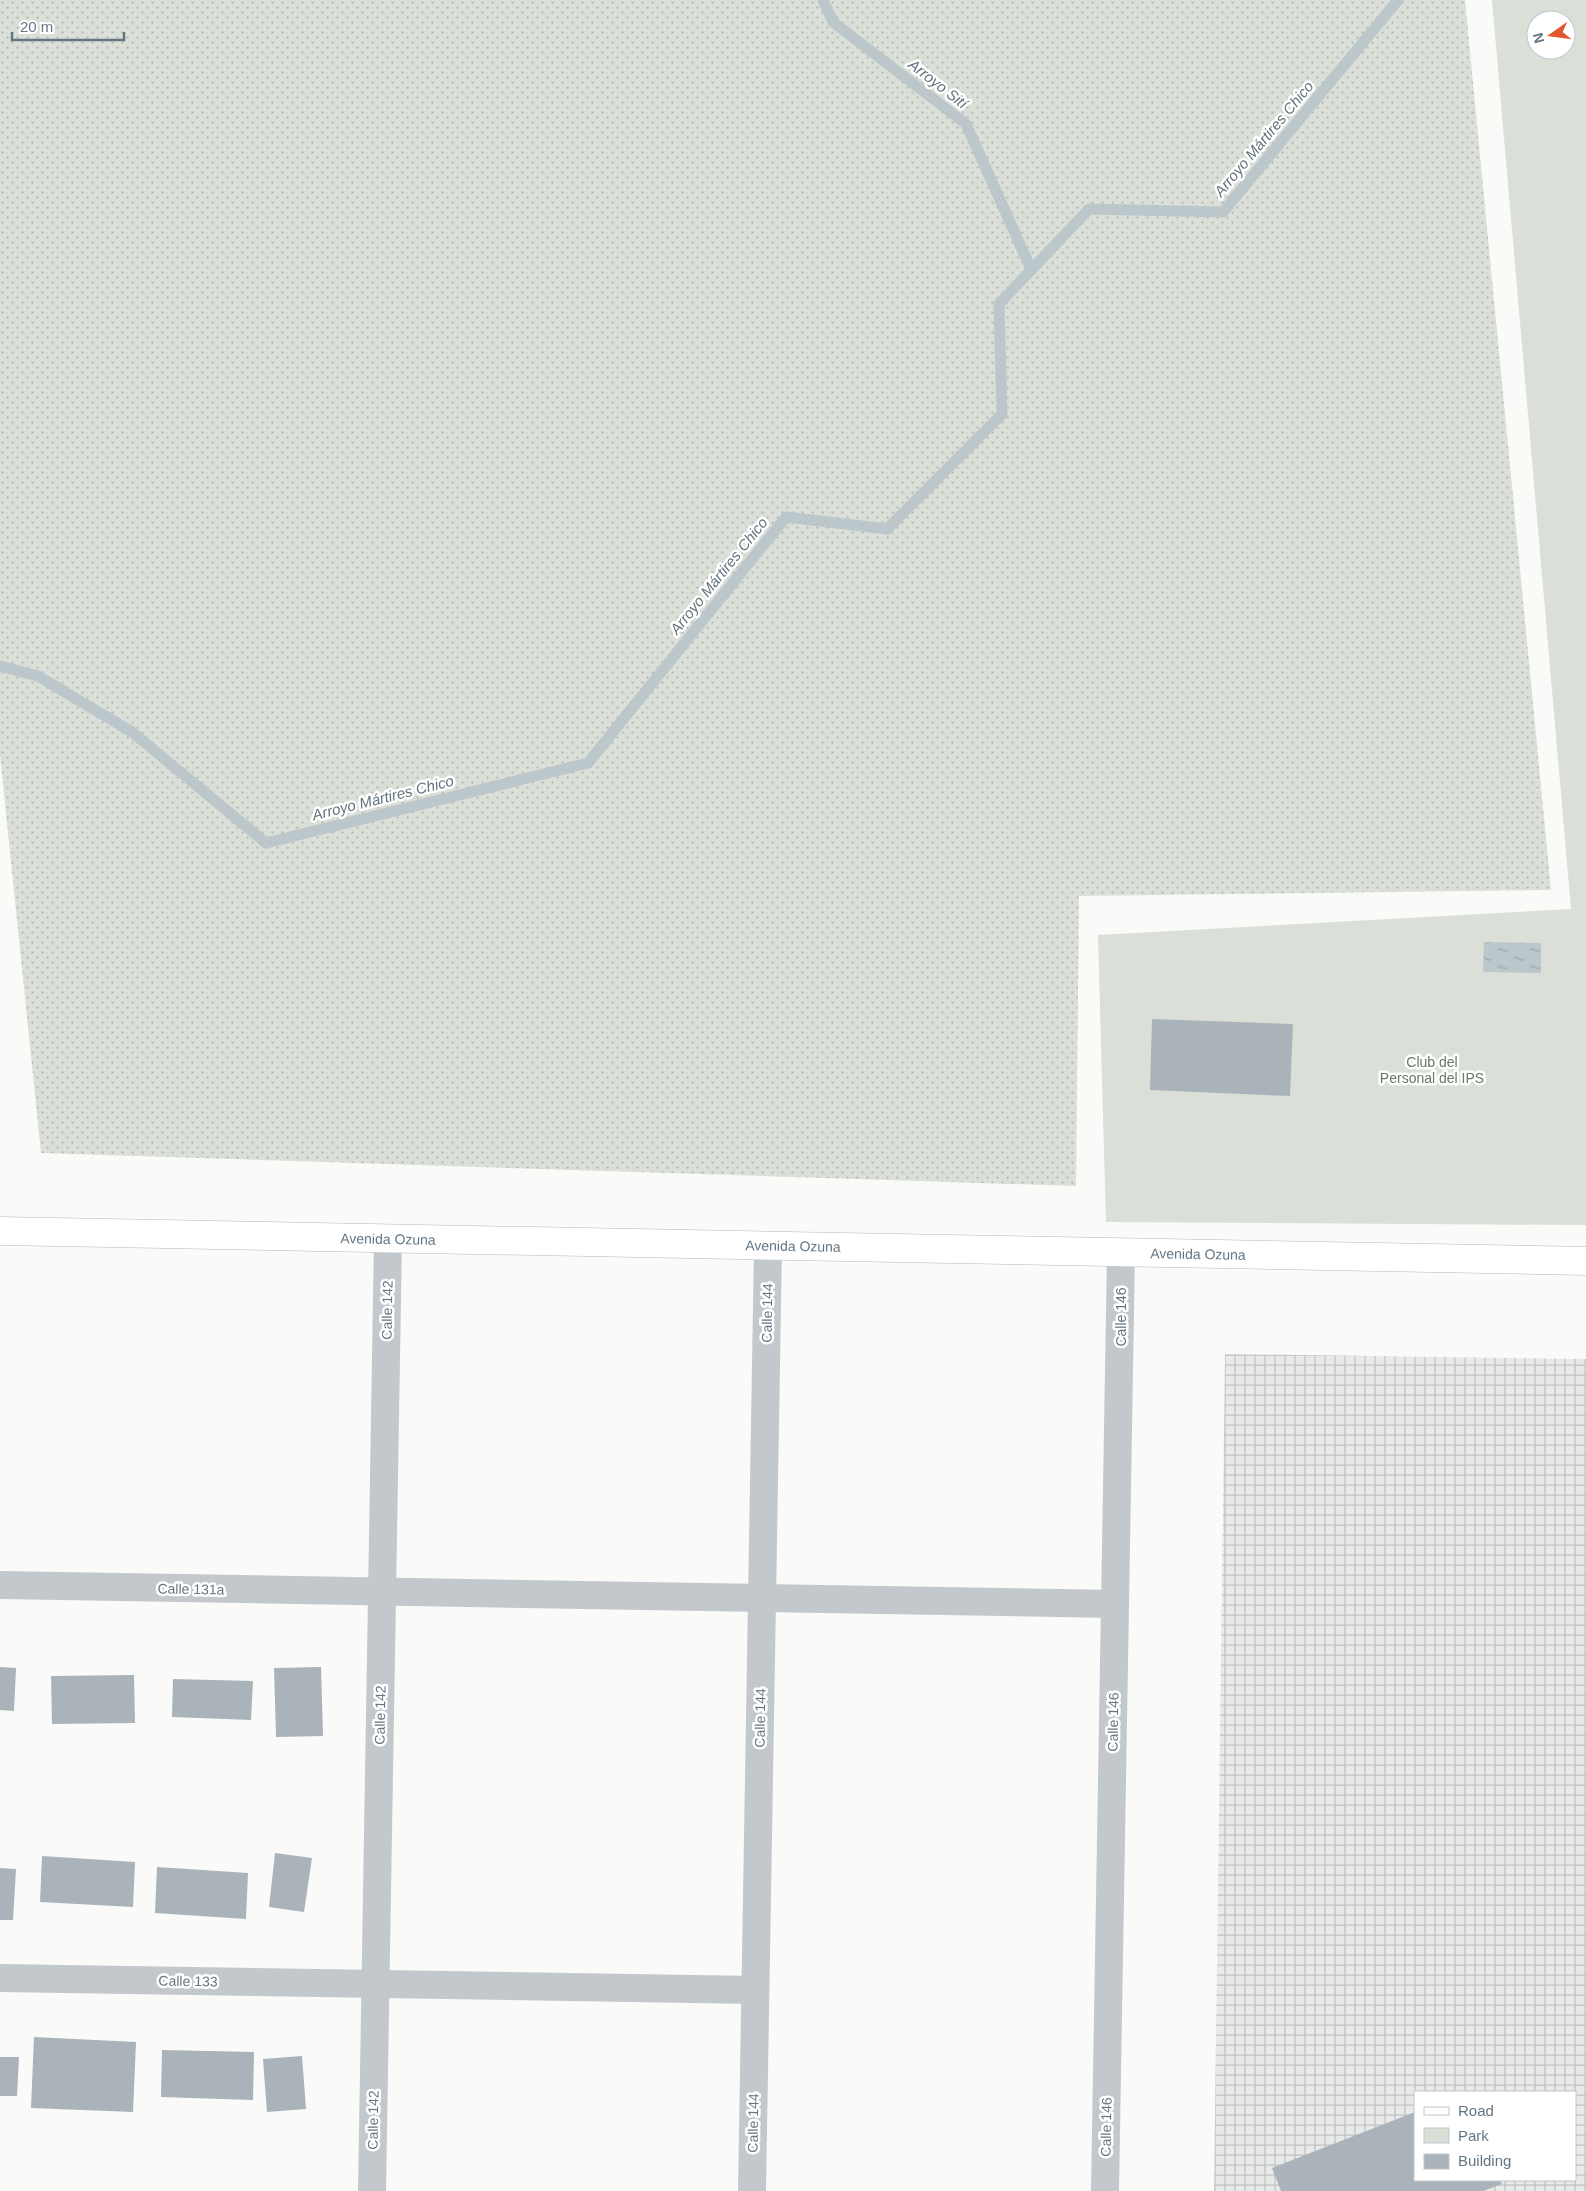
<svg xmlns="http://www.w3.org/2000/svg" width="1586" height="2191" viewBox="0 0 1586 2191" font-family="Helvetica,sans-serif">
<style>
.industrial{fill:url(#industrial-grid);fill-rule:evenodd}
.grass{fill:url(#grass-dots)}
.park{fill:#dadfd7;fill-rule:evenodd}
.water{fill:url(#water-ripples)}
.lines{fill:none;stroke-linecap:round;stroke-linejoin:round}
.stream{stroke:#bbc7cb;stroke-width:11}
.building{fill:#aab3b9}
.secondary-casing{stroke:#b3babf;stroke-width:29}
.street{stroke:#c3c8cc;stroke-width:28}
.secondary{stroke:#fff;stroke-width:28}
.labels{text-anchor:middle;stroke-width:5;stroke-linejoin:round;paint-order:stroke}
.park-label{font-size:14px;fill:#687a64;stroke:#fff}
.street-label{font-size:14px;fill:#657683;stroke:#fff}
.water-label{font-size:15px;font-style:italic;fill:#60757c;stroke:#fff}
</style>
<defs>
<pattern id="industrial-grid" width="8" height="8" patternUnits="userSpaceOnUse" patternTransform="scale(1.25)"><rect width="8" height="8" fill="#e8e9e9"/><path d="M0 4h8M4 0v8" fill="none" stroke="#c0c1c2"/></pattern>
<pattern id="grass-dots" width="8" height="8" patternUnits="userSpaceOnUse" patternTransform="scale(1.25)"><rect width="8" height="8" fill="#dadfd7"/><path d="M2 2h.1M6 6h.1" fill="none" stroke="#b4b9b4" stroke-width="1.8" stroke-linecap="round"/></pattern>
<pattern id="water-ripples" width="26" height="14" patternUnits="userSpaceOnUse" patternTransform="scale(1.25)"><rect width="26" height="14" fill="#bbc7cb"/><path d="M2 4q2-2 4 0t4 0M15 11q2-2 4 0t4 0" fill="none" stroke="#9ca6aa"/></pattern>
</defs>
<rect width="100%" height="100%" fill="#fafaf8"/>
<path class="industrial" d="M1225 1354 1586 1359V2191H1214ZM1415 2092H1575V2180H1415Z"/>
<polygon class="grass" points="0,0 1465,0 1551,890 1079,896 1076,1186 41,1153 0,755"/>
<path class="park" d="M1492 0H1586V1225L1106 1222 1098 935 1571 909ZM1536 20H1566V50H1536Z"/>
<polygon class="water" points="1484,942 1541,943 1541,973 1483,972"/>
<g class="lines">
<g class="stream">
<polyline points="823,0 833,22 966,124 1031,269"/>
<polyline points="0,666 38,676 132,732 266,843 588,763 786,517 887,529 1002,414 999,304 1089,209 1223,212 1398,0"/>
</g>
</g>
<g class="building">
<polygon points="1152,1019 1293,1024 1290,1096 1150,1090"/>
<polygon points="0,1667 16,1668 14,1711 0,1710"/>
<polygon points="321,1667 323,1736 276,1737 274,1668"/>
<polygon points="134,1675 135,1723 52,1724 51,1676"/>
<polygon points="173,1679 253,1681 251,1720 172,1717"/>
<polygon points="275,1853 312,1858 304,1912 269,1907"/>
<polygon points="42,1856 135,1862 133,1907 40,1902"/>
<polygon points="157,1867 248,1873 246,1919 155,1913"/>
<polygon points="0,1868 16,1869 13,1920 0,1920"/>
<polygon points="34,2037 136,2042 133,2112 31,2108"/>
<polygon points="162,2050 254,2052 253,2100 161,2097"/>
<polygon points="302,2056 306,2109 267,2112 263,2059"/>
<polygon points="0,2057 19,2057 17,2096 0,2096"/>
<polygon points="1415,2112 1415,2180 1500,2180 1502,2184 1483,2191 1281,2191 1272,2168"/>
</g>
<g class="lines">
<g class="secondary-casing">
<polyline id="secondary" points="0,1231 1586,1261"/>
</g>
<g class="street">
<polyline points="0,1585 1115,1604"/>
<polyline points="0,1978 755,1990"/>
<polyline points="372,2191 388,1239"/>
<polyline points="752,2191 768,1246"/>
<polyline points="1105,2191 1121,1253"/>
</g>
<use href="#secondary" class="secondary"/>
</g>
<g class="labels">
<g class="park-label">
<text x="1432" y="1067">Club del<tspan x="1432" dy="16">Personal del IPS</tspan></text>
</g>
<g class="street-label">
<text transform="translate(388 1239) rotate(1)" y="5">Avenida Ozuna</text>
<text transform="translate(793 1246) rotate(1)" y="5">Avenida Ozuna</text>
<text transform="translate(1198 1254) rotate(1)" y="5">Avenida Ozuna</text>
<text transform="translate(387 1310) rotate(-89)" y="5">Calle 142</text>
<text transform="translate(767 1313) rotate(-89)" y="5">Calle 144</text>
<text transform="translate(1121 1317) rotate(-90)" y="5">Calle 146</text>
<text transform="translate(191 1589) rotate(1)" y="5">Calle 131a</text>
<text transform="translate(380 1715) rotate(-89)" y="5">Calle 142</text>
<text transform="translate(760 1718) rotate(-89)" y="5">Calle 144</text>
<text transform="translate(1113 1722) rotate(-89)" y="5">Calle 146</text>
<text transform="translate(188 1981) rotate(1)" y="5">Calle 133</text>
<text transform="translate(373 2120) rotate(-89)" y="5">Calle 142</text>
<text transform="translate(753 2123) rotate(-89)" y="5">Calle 144</text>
<text transform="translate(1106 2127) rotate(-89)" y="5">Calle 146</text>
</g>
<g class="water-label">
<text transform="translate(938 84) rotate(38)" y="5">Arroyo Sití</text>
<text transform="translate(1264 139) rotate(-50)" y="5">Arroyo Mártires Chico</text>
<text transform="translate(719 576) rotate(-51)" y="5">Arroyo Mártires Chico</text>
<text transform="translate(383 798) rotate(-14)" y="5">Arroyo Mártires Chico</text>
</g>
</g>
<rect x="1414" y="2091" width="162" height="90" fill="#ffffff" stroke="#c1c8cd"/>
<rect x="1424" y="2107" width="25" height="8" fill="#ffffff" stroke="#c1c8cd"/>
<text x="1458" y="2116" font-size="15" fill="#657683">Road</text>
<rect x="1424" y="2128" width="25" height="15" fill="#dadfd7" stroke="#c1c8cd"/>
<text x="1458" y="2141" font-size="15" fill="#657683">Park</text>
<rect x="1424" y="2154" width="25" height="15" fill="#aab3b9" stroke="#c1c8cd"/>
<text x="1458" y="2166" font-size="15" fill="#657683">Building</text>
<g transform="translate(1551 35) rotate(256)"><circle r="24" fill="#ffffff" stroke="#c1c8cd"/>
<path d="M0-4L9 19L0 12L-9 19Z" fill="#e4572e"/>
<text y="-8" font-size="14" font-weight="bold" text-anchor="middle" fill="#657683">N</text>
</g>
<path d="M12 32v8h112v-8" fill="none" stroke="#657683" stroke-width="2.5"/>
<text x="20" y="32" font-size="15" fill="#657683" stroke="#ffffff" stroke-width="4" paint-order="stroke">20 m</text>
</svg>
